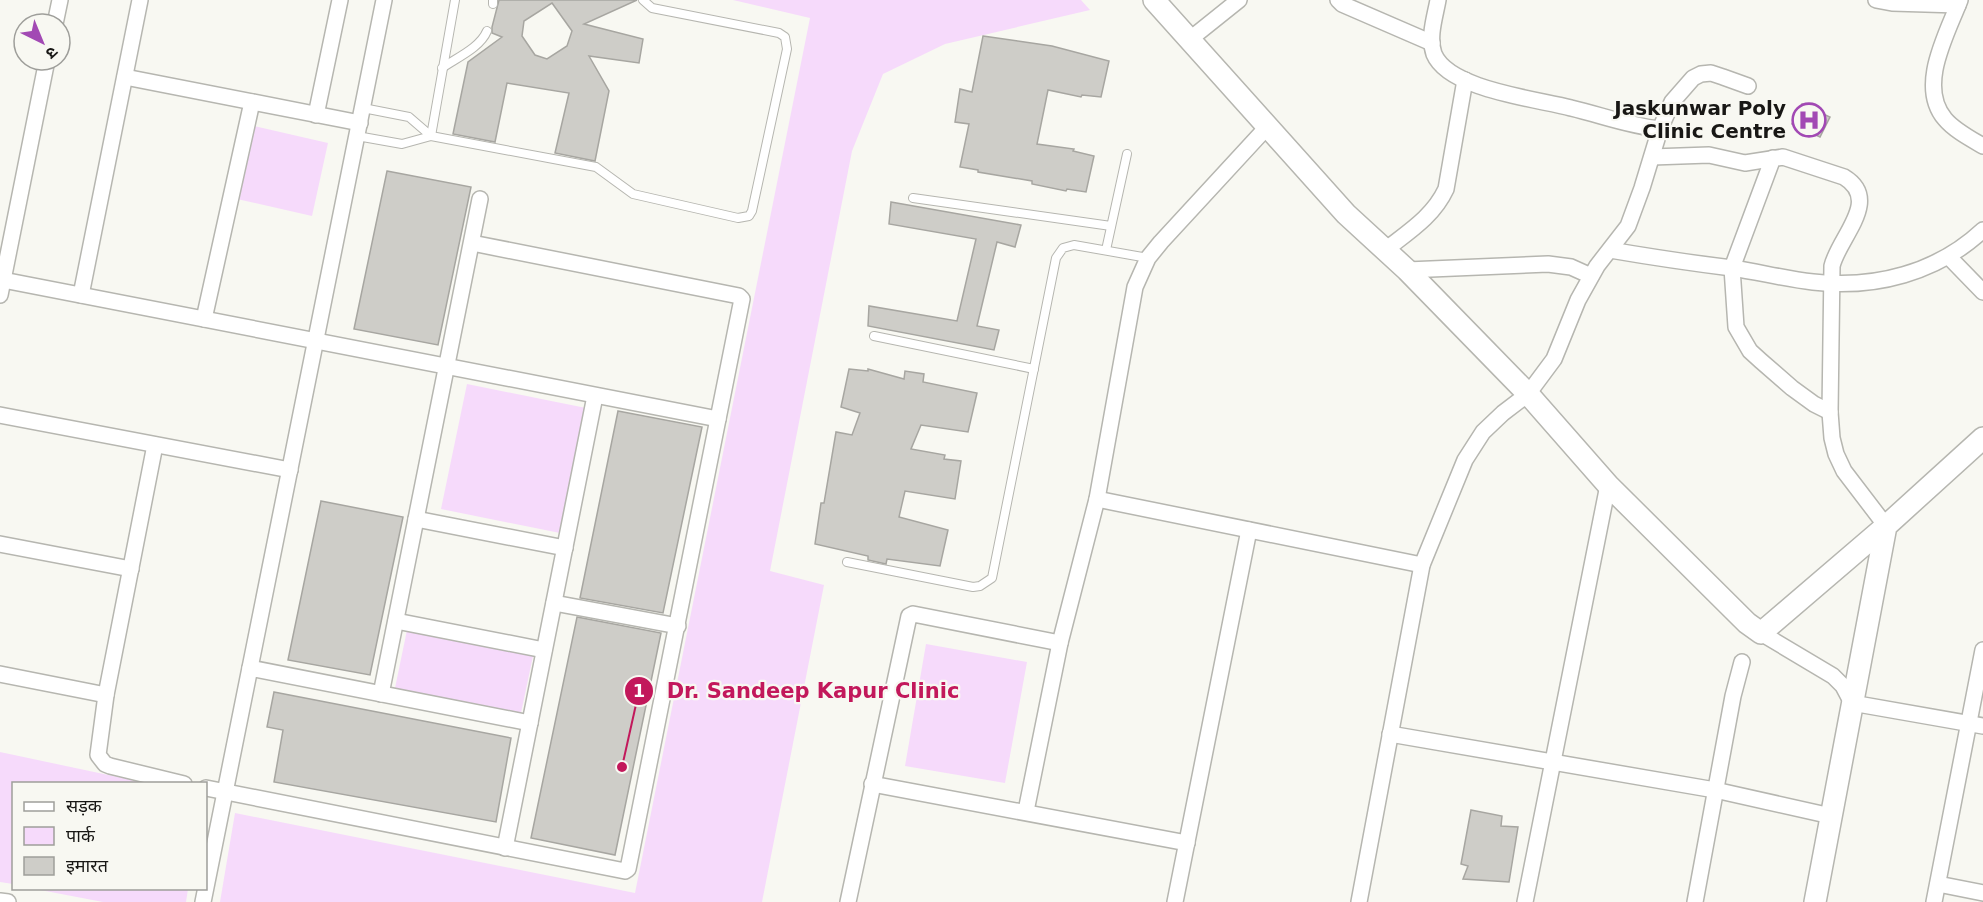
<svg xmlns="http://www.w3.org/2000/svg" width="1983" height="902" viewBox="0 0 1983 902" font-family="'DejaVu Sans','Noto Sans Devanagari',sans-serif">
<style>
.green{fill:#f6dafb}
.building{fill:#cecdc8;stroke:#a7a6a1;stroke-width:1.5;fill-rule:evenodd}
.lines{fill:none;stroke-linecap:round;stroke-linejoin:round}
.lane-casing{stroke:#b6b6b0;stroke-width:10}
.street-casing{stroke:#b6b6b0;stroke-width:18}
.secondary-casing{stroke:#b6b6b0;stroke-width:24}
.lane{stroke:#fff;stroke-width:8}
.street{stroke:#fff;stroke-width:15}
.secondary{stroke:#fff;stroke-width:21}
.labels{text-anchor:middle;stroke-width:4.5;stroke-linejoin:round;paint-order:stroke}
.poi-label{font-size:20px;font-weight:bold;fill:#181715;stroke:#f8f8f2;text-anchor:end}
.leader{fill:none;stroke:#c2185b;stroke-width:2}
.callout-dot{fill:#c2185b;stroke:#f8f8f2;stroke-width:2}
.mark-label{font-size:18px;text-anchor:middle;font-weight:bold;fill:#fff}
.callout-label{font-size:21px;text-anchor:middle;font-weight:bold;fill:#c2185b;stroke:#f8f8f2;stroke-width:4.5;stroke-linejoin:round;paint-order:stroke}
</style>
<rect width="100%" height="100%" fill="#f8f8f2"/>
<g class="green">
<polygon points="733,0 1081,0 1090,10 945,44 883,74 852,151 770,571 824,585 762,902 220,902 235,813 635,893 810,18"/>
<polygon points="254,126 328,143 312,216 237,199"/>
<polygon points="467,384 586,408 560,533 441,509"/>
<polygon points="407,630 533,656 521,713 395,688"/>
<polygon points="926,644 1027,662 1005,783 905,766"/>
<polygon points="0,752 146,783 14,784 13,884 0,882"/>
<polygon points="35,889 188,889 186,902 103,902"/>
</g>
<g class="building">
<path d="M499 0H637L584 24 643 39 639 63 589 56 609 91 595 161 555 153 569 93 507 83 495 142 453 134 468 62 502 37 492 33V27ZM552 3 572 31 567 46 547 59 535 55 522 36 524 21Z"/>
<polygon points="983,36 1052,46 1109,61 1101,97 1082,95 1081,97 1048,90 1037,144 1074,149 1073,151 1094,156 1086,192 1067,189 1066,191 1032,184 1032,181 978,172 978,170 960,167 969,124 955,122 960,89 972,92"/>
<polygon points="1802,104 1830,117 1820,137 1792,124"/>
<polygon points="387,171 471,187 438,345 354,329"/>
<polygon points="891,202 1021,225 1015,247 997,242 977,326 999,330 994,350 868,326 869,306 957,321 976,239 889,224"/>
<polygon points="849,369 868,371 868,369 904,379 905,371 924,374 923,382 977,393 968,432 921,425 911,449 945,455 944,459 961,461 955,499 905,491 899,517 948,530 940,566 887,559 886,564 868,560 868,556 815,544 821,503 824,503 836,432 852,435 860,413 841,407"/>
<polygon points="618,411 702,427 663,613 580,598"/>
<polygon points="321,501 403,517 370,675 288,660"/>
<polygon points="577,617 661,633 615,855 531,838"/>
<polygon points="274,692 511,738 496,822 274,782 283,730 267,727"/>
<polygon points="1471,810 1502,816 1501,826 1518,827 1509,882 1463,879 1468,866 1461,864"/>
</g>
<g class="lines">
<g class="lane-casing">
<g id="lane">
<polyline points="493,4 493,0"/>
<path d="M442 68C456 58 480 48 487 31"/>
<polyline points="363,108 409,117 431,136 596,167 633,194 738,218 749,216 752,211 787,49 785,37 779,33 652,8 643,0"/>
<polyline points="357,136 402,144 431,136"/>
<polyline points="431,136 455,0"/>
<polyline points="913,198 1111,226"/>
<polyline points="1106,250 1127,154"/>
<polyline points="874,336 1034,369"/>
<polyline points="847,562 973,587 980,586 992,578 1056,258 1063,248 1074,245 1148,258"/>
</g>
</g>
<g class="street-casing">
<g id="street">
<polyline points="1338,0 1342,4 1432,43"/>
<path d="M1438 0C1435 17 1428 37 1434 54 1449 90 1538 99 1571 108 1601 115 1629 126 1660 129"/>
<polyline points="1876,0 1892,3 1958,5"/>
<path d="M1960 0C1947 34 1917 86 1945 119 1954 130 1971 139 1983 146"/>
<polyline points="55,24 60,0"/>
<polyline points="1189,40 1239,0"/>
<polyline points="125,77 360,123"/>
<polyline points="316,115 340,0"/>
<path d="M1652 157 1709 155 1745 163 1783 157 1844 177C1882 200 1839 237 1832 266L1830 412 1832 438 1836 454 1844 471 1886 526"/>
<polyline points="1773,158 1732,268 1736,327 1750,351 1761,361 1792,388 1814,404 1830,412"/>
<path d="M1610 250C1651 257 1691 263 1732 268 1759 272 1786 279 1813 282 1875 289 1937 273 1983 230"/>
<path d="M1384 251C1408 232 1433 217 1446 189L1465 80"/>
<polyline points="1949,257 1983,292"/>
<polyline points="1407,270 1548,264 1571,267 1591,276"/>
<polyline points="3,280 718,419"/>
<polyline points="0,295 47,60"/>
<polyline points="81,295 140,0"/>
<polyline points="204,319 252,102"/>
<polyline points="0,415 290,470"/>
<polyline points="155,445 106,695 98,755 105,764 110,766 184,784"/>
<polyline points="1097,499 1422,565"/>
<polyline points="416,519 565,548"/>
<polyline points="0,544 131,569"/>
<polyline points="554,603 678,626"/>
<polyline points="396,621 544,650"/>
<polyline points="1761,633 1833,676 1843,686 1852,703 1983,726"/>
<polyline points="250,668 530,723"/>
<polyline points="0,674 106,695"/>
<polyline points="381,694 480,199"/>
<polyline points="1390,734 1715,790 1831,816"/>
<polyline points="872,784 1187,843"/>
<polyline points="206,788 625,871 628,869 742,299 739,296 472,243"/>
<polyline points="1026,811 1060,643 1097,499 1135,287 1148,258 1161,242 1267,127"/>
<polyline points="505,848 595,396"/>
<polyline points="1938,884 1983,893"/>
<polyline points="0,901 8,902"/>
<polyline points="203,902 384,0"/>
<polyline points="848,902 909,616 913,614 1060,643"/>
<polyline points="1175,902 1249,530"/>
<polyline points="1359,902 1422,565 1465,460 1483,432 1503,413 1528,394 1554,359 1578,300 1597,266 1628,226 1642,188 1660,129 1672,102 1693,78 1701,74 1711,73 1723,77 1748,86"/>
<polyline points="1525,902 1608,485"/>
<polyline points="1695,902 1733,696 1742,662"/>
<polyline points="1934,902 1983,650"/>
</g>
</g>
<g class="secondary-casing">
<g id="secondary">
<polyline points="1154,0 1346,214 1407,270 1528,394 1608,485 1747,623 1761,633 1886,526"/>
<polyline points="1815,902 1886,526 1983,438"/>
</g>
</g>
<use href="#lane" class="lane"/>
<use href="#street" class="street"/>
<use href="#secondary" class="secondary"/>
</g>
<defs>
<g id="hospital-ring" transform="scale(1.725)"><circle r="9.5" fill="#f8f8f2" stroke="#a249b4" stroke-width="1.5"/><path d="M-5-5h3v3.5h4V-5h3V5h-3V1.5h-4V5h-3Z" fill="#a249b4"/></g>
</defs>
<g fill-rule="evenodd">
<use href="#hospital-ring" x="1809" y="120"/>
</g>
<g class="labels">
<g class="poi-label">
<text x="1786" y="115">Jaskunwar Poly<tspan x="1786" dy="23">Clinic Centre</tspan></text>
</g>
</g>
<path class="leader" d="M622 767L639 691"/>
<g class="callout-dot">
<circle cx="622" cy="767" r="6"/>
<circle cx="639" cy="691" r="15"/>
</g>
<g class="mark-label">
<text x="639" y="697">1</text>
</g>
<g class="callout-label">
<text x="813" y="698">Dr. Sandeep Kapur Clinic</text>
</g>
<rect x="12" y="782" width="195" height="108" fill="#f8f8f2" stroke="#9e9e9a" stroke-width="1.5"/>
<rect x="24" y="802" width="30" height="9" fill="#ffffff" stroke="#9e9e9a" stroke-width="1.5"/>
<text x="66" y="812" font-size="18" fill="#181715">सड़क</text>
<rect x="24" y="827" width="30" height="18" fill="#f6dafb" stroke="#9e9e9a" stroke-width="1.5"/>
<text x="66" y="842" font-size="18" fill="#181715">पार्क</text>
<rect x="24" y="857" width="30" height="18" fill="#cecdc8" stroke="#9e9e9a" stroke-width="1.5"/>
<text x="66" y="872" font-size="18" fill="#181715">इमारत</text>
<g transform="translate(42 42) rotate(137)"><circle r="28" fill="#f8f8f2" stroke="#9e9e9a" stroke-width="1.5"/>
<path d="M0-4.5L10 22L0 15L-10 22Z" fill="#a249b4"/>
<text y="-9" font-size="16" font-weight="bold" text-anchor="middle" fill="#181715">उ</text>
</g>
</svg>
